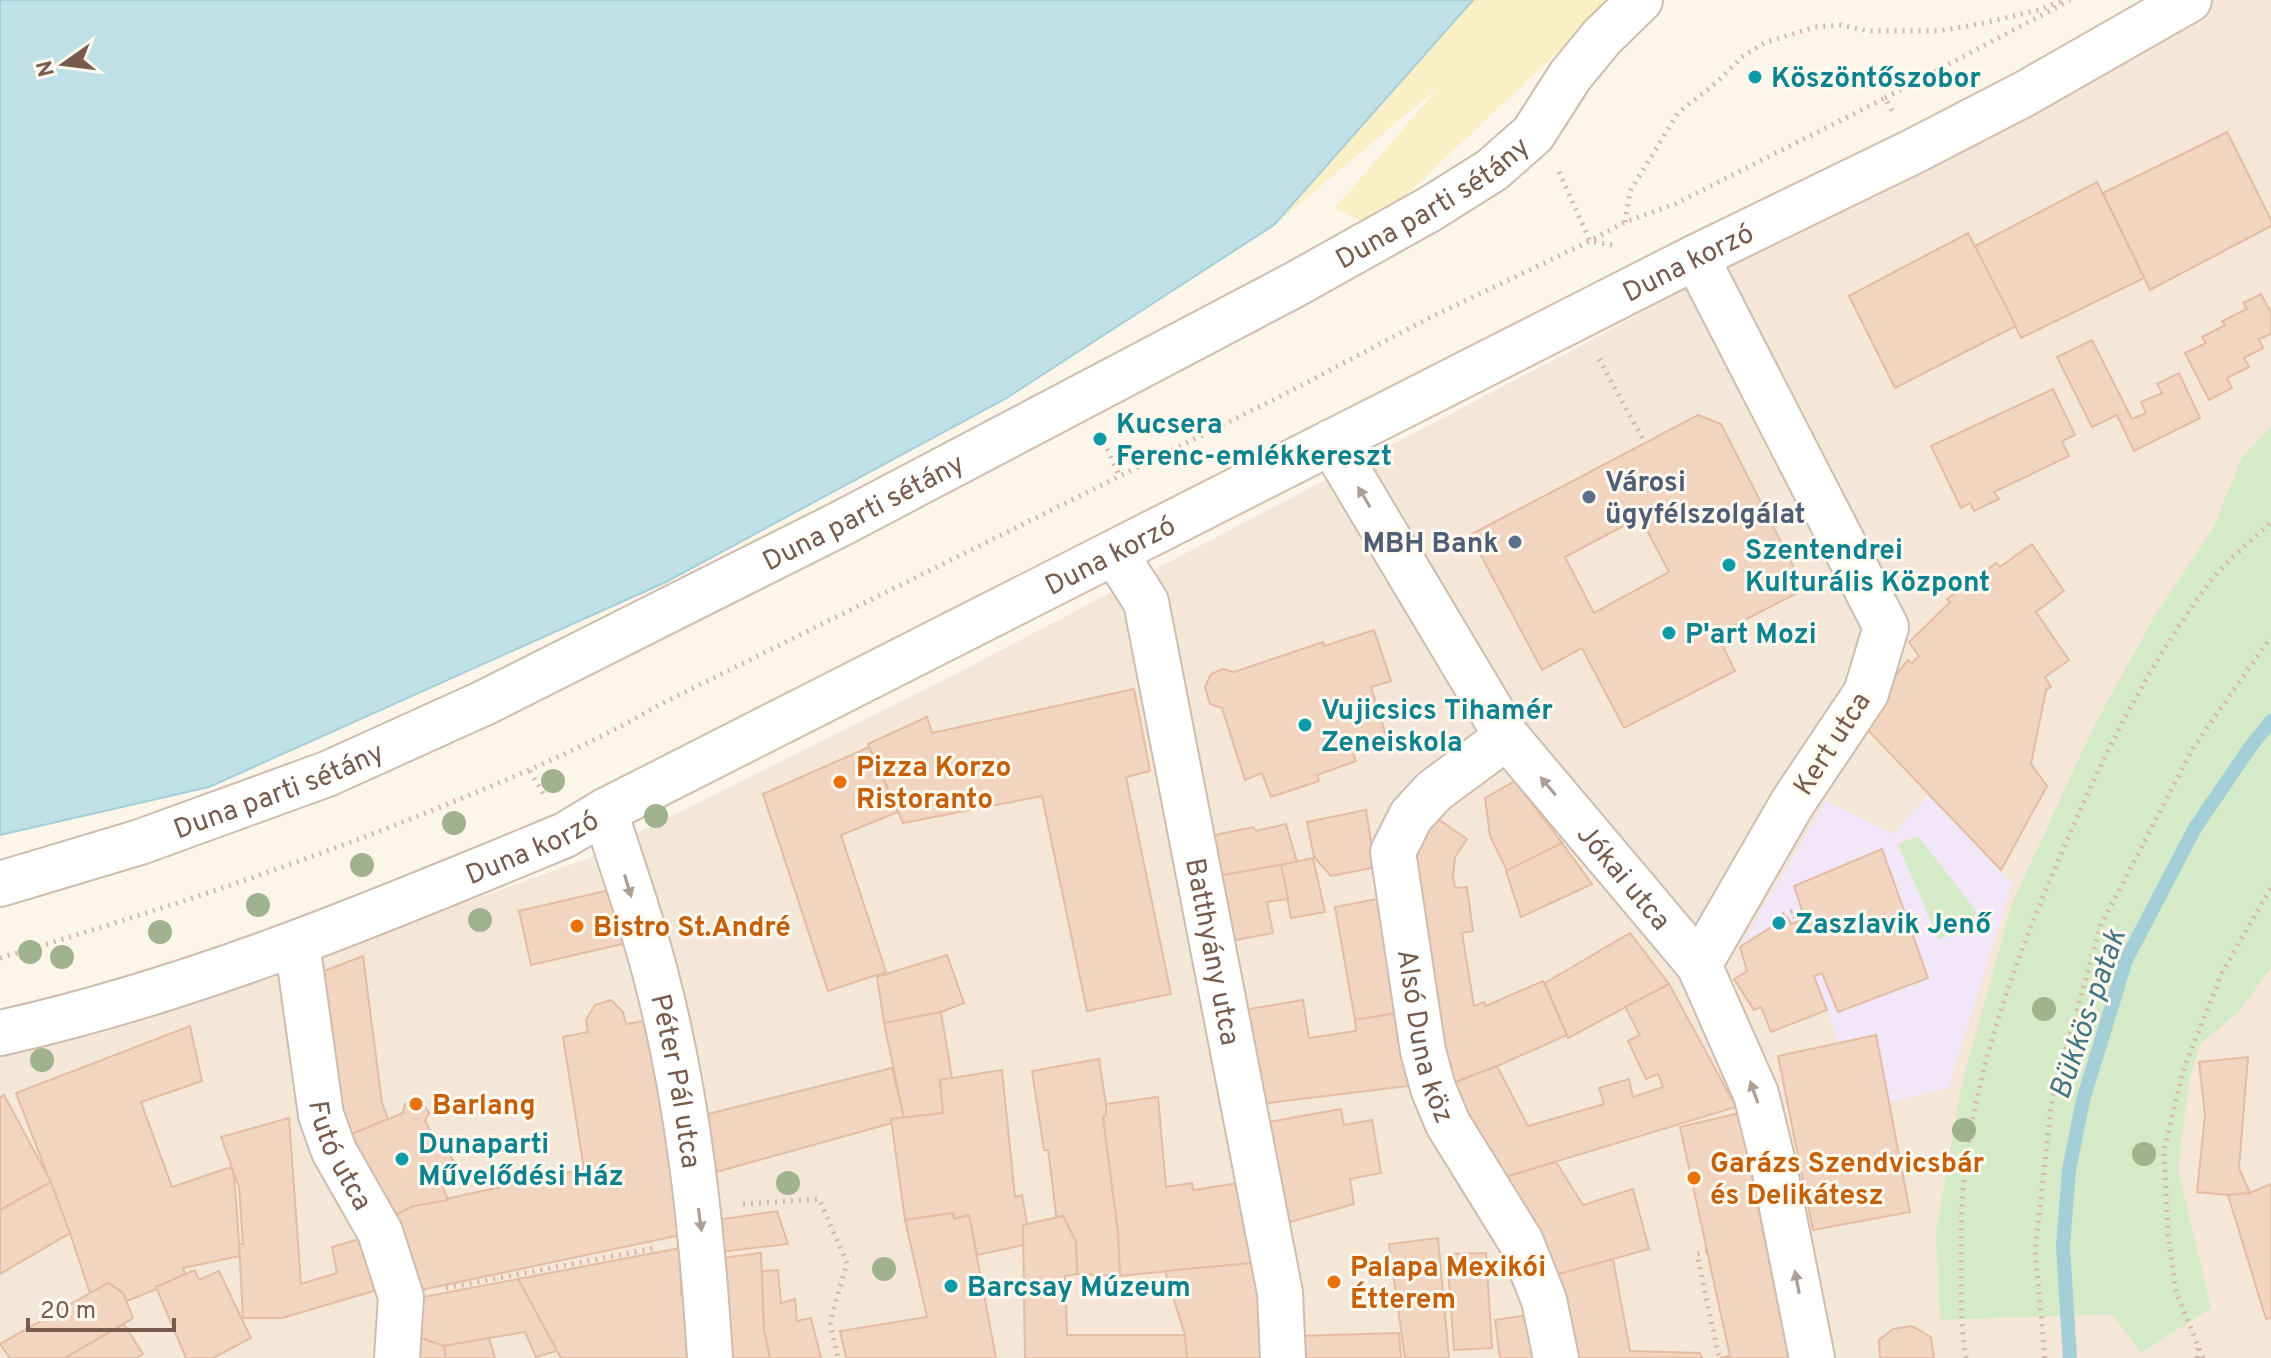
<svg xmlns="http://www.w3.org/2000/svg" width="2271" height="1358" viewBox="0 0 2271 1358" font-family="Overpass,sans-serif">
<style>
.residential{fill:#f4e7d8}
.education{fill:#f2e6f9}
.green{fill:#d5eac7}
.sand{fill:#fbefc5}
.water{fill:#bee0e6;stroke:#a4cfd8;stroke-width:2}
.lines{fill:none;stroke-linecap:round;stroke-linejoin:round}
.stream{stroke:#a4cfd8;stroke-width:14}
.building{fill:#f1d5c1;stroke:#e4bca2;stroke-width:2;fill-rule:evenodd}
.street-casing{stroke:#cebdaf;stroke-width:48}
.secondary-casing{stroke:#d1beac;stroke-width:48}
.path{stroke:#d7b8a4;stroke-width:5;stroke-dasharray:2 6;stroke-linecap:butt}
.street{stroke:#fff;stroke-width:44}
.secondary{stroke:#fff;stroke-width:44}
.tree{fill:#a0b28e}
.oneway{fill:#ad9d94}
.culture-dot{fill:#0f9aa8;stroke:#fff9f0;stroke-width:3}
.service-dot{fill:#5c6f8a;stroke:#fff9f0;stroke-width:3}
.food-dot{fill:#e8710a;stroke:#fff9f0;stroke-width:3}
.labels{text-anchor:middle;stroke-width:6;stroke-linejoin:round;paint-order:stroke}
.culture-label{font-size:28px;font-weight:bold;fill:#0d838f;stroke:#fff9f0;text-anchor:start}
.street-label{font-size:28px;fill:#775c4d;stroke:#fff9f0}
.service-label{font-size:28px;font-weight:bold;fill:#4e5e75;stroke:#fff9f0;text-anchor:start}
.food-label{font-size:28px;font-weight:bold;fill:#c56008;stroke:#fff9f0;text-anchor:start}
.water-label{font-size:30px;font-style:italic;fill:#437783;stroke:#fff9f0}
</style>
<rect width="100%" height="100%" fill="#fcf5e9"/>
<polygon class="residential" points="2175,0 2271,0 2271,1358 0,1358 0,1053 98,1034 586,859 952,676 1599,336 1992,122"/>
<polygon class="education" points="1929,794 2012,883 1948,1088 1890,1102 1876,1035 1839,1043 1827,1010 1771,1032 1761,1007 1754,1010 1734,979 1747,971 1740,947 1826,801 1893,834"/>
<g class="green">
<polygon points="2271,427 2271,968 2239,1011 2200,1045 2189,1081 2178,1169 2211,1308 2141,1353 2112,1314 1940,1320 1936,1232 1962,1083 2012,904 2093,728 2154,617 2212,530 2242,457"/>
<polygon points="1918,836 1983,920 1939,940 1898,844"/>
</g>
<polygon class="sand" points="1473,0 1613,0 1372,227 1335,208 1440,86 1274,225"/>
<polygon class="water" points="0,0 1473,0 1274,225 1005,399 666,582 209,787 0,835"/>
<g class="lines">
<polyline class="stream" points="2070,1358 2063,1246 2069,1170 2083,1100 2126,960 2195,828 2251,746 2271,721"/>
</g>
<g class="building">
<polygon points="2227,132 2271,220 2271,226 2150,290 2103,193"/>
<polygon points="2097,182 2144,278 2021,338 1975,246"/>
<polygon points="1968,233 2016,326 1895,388 1849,296"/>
<polygon points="2261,294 2271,313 2271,334 2259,339 2263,348 2244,358 2249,367 2227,378 2232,388 2209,400 2185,353 2206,343 2202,337 2225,325 2222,321 2247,309 2243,303"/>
<polygon points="2092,340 2132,419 2146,413 2141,402 2162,393 2157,384 2179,373 2200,418 2134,451 2117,415 2092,427 2057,357"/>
<polygon points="2053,389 2075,435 2062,441 2069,456 1994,492 1999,499 1974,511 1970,503 1961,508 1931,446"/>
<path d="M1698 415 1721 424 1805 589 1717 634 1735 671 1624 728 1582 648 1542 670 1470 535ZM1640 517 1669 572 1594 613 1565 557Z"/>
<polygon points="2032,544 2064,591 2036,612 2069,660 2045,677 2051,687 2046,690 2031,764 2047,786 2001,870 1863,725 1894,677 1908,660 1912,663 1919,656 1909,642 1950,602 1947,599 1996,563 2000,567"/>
<polygon points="1374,630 1391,681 1371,687 1388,742 1353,754 1356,761 1317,775 1319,781 1271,797 1262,773 1245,780 1222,708 1210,704 1205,687 1211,674 1223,669 1234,672 1323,642 1324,646"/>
<polygon points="1134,689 1150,771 1126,777 1171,994 1087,1011 1042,796 903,823 868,744 927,717 932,733"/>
<polygon points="869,747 898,812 841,835 886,972 828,991 763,794"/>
<polygon points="1515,781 1562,843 1507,871 1490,836 1485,798"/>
<polygon points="1366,810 1372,848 1370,851 1372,868 1331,876 1314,857 1307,822"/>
<polygon points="1428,812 1467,839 1455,857 1453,876 1455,888 1467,887 1473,931 1462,933 1474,1006 1484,1002 1486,1006 1543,981 1567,1035 1497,1066 1443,1087 1408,842"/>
<polygon points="1286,824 1297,862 1218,876 1210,836 1253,827 1256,831"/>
<polygon points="1562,843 1592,884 1521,917 1506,871"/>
<polygon points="1882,849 1928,978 1838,1012 1822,973 1814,976 1827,1010 1771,1032 1761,1007 1754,1010 1734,979 1747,971 1740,947 1787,917 1791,924 1805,919 1794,886"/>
<polygon points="1313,858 1325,912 1291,918 1281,865"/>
<polygon points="1281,865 1288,899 1267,902 1273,933 1229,941 1218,876"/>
<polygon points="614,889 627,943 531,965 519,911"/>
<polygon points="1383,898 1403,1012 1355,1020 1335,907"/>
<polygon points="1630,933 1669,984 1568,1038 1545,983"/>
<polygon points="947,955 964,1003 941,1012 884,1023 877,977"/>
<polygon points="363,956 382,1103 388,1119 342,1138 314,975"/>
<polygon points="1669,984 1736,1107 1495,1180 1443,1087 1497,1066 1528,1126 1604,1104 1599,1088 1629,1079 1633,1097 1663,1087 1658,1074 1646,1079 1628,1041 1640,1035 1625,1007"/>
<polygon points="611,1000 623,1012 626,1024 649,1020 681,1235 416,1291 388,1219 413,1206 584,1169 563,1037 588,1032 586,1020 595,1005"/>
<polygon points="1303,1000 1309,1038 1356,1031 1355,1020 1403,1012 1417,1085 1260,1104 1243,1010"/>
<polygon points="941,1012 952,1078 940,1080 943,1113 904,1118 884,1023"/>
<polygon points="190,1026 202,1081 141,1102 172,1187 231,1167 234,1175 240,1256 183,1268 185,1274 156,1287 157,1289 127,1301 123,1293 108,1283 90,1293 70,1233 16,1093"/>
<polygon points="1876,1035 1910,1212 1813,1230 1778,1056"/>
<polygon points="2248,1057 2239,1168 2250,1193 2228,1195 2197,1192 2205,1115 2199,1062"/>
<polygon points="1099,1059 1106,1104 1106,1115 1103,1117 1118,1231 1120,1276 1077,1274 1076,1242 1063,1216 1056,1217 1056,1214 1048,1150 1044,1150 1032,1071"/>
<polygon points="892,1068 904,1118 891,1119 892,1123 716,1172 708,1114"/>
<polygon points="1002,1070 1015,1197 1022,1195 1027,1224 1023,1225 1024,1245 977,1255 969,1215 954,1219 953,1213 905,1220 891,1119 943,1113 940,1080"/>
<polygon points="4,1095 51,1182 0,1210 0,1097"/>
<polygon points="1158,1097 1166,1187 1192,1183 1193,1190 1252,1181 1263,1262 1120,1276 1118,1231 1103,1117 1106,1115 1106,1104"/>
<polygon points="415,1100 423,1103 429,1113 425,1120 439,1151 450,1154 454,1163 449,1175 439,1178 448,1200 413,1206 388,1219 342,1138 403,1113 405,1104"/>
<polygon points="1341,1109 1344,1125 1372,1120 1381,1173 1350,1179 1354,1204 1283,1224 1263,1123"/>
<polygon points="1739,1113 1789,1358 1719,1358 1730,1356 1680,1127"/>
<polygon points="289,1118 301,1284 337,1273 332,1247 366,1237 387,1287 282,1318 243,1318 239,1244 243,1244 239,1187 221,1137"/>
<polygon points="1556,1162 1583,1205 1633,1189 1649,1249 1548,1277 1495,1180"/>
<polygon points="51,1182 70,1233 0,1274 0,1210"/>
<polygon points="2271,1184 2271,1318 2266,1319 2228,1195 2250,1193"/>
<polygon points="777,1211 788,1244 720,1252 716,1220"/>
<polygon points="953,1213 954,1219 969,1215 996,1358 846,1358 840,1331 927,1317 905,1220"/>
<polygon points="1063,1216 1076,1242 1077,1274 1065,1276 1067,1335 1185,1335 1187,1358 1025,1358 1023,1225"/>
<polygon points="1438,1238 1449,1358 1405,1358 1389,1244"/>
<polygon points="680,1248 681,1295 687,1293 693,1358 561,1358 518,1279"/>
<polygon points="761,1253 764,1329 770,1358 733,1358 721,1258"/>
<polygon points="1486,1253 1492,1348 1454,1350 1447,1254"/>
<polygon points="1613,1259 1630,1351 1700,1353 1702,1358 1567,1358 1548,1277"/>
<polygon points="1263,1262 1265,1358 1187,1358 1185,1335 1165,1271"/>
<polygon points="195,1270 199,1280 219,1271 251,1338 213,1358 186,1358 156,1287"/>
<polygon points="778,1270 781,1303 795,1299 797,1321 811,1318 821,1358 770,1358 764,1329 762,1271"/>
<polygon points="518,1279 557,1351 536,1357 525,1332 444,1346 412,1335 413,1299"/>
<polygon points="108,1283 123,1293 133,1318 65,1358 10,1358 0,1344"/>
<polygon points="1540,1313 1546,1358 1500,1358 1495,1320"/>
<polygon points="124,1324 143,1354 136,1358 65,1358"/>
<polygon points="1912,1326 1931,1337 1934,1358 1880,1358 1879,1340 1893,1329"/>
<polygon points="1399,1333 1401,1358 1294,1358 1294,1336"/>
<polygon points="412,1335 444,1346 446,1358 409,1358"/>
<polygon points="489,1338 495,1358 446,1358 444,1346"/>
</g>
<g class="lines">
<g class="street-casing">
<g id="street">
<polyline points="1696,257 1886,627 1866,693 1793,802 1699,965"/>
<path id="s1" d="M1331 442 1507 737 1699 965 1756 1094 1774 1167 1812 1358"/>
<path id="s2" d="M1115 553 1146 602 1280 1293 1283 1358"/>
<path id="s3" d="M1507 737 1434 791 1411 816 1393 852 1423 1051 1433 1088 1448 1124 1521 1242 1544 1300 1556 1358"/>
<path id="s4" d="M0 884 140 842 327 774 486 702 844 522 1294 285 1430 209 1492 170 1533 134 1570 76 1602 37 1640 0"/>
<path id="s5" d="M297 943 321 1115 334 1151 380 1232 401 1297 397 1358"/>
<path id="s6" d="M0 1033C195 990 381 911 565 835L605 811C622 867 643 923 657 980 689 1103 702 1231 710 1358"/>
</g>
</g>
<g class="secondary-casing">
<g id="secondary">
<path id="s7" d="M605 811 1696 257 1914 151 2026 93 2189 0"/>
</g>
</g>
<g class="path">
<polyline points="1885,98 2070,0"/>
<polyline points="1559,172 1590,241 1612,245"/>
<polyline points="1625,222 1630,191 1678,113 1717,82 1742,57 1764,43 1815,27 1841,25 1869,31 1938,31 1979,24 2039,10 2063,0"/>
<polyline points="1599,359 1645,443"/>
<polyline points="1107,449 1120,477"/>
<polyline points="530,771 544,795"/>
<polyline points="1783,915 1793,911 1797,922"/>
<path d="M0 958C149 914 295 866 438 808 514 777 589 746 659 705L1281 396 1427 319 1590 241 1625 222 1675 204 1885 98 1893 112"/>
<polyline points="743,1204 819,1199 847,1263 830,1322 838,1358"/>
<polyline points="1707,1251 1697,1254 1719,1358"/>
<polyline points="446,1288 656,1248"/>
<path d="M1966 1358C1961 1330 1961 1302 1961 1273 1961 1231 1961 1188 1968 1146 1984 1044 2021 946 2062 852 2102 757 2148 665 2210 582 2227 560 2251 541 2271 522"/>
<polyline points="2045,1358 2035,1251 2052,1099 2101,925 2193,748 2271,637"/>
<polyline points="2197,1358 2198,1346"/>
<polyline points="2203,1358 2176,1292 2168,1234 2164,1150 2184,1068 2222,973 2271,887"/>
</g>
<use href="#street" class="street"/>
<use href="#secondary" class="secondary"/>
</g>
<g class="tree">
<circle cx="553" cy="781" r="12"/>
<circle cx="656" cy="816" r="12"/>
<circle cx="454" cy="823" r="12"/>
<circle cx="362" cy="865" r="12"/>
<circle cx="258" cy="905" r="12"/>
<circle cx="480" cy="920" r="12"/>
<circle cx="160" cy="932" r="12"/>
<circle cx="30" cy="952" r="12"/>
<circle cx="62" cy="957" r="12"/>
<circle cx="2044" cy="1009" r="12"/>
<circle cx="42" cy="1060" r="12"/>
<circle cx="1964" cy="1130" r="12"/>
<circle cx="2144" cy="1154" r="12"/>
<circle cx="788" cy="1183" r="12"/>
<circle cx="884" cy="1269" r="12"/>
</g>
<defs><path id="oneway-solid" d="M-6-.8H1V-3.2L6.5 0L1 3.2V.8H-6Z" transform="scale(2)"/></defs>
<g class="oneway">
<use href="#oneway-solid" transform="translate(1364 497) rotate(-121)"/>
<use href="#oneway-solid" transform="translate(1548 786) rotate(-130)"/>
<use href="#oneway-solid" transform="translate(628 886) rotate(73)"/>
<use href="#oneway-solid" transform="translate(1754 1092) rotate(-109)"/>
<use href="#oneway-solid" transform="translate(700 1220) rotate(82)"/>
<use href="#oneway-solid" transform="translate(1797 1282) rotate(-101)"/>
</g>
<g class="culture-dot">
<circle cx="1755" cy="77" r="8"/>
<circle cx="1100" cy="439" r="8"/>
<circle cx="1729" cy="565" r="8"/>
<circle cx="1669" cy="633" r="8"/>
<circle cx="1305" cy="725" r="8"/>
<circle cx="1779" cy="923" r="8"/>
<circle cx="402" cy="1159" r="8"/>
<circle cx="951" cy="1286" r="8"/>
</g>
<g class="service-dot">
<circle cx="1589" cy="497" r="8"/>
<circle cx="1515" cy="542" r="8"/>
</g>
<g class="food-dot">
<circle cx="840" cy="782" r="8"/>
<circle cx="577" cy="926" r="8"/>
<circle cx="416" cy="1104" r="8"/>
<circle cx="1694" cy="1178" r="8"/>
<circle cx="1334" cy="1282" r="8"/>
</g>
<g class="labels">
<g class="culture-label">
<text x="1771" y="87">Köszöntőszobor</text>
<text x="1116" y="433">Kucsera<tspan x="1116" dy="32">Ferenc-emlékkereszt</tspan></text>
<text x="1745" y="559">Szentendrei<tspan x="1745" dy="32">Kulturális Központ</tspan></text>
<text x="1685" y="643">P'art Mozi</text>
<text x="1321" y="719">Vujicsics Tihamér<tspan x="1321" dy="32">Zeneiskola</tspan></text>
<text x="1795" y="933">Zaszlavik Jenő</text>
<text x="418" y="1153">Dunaparti<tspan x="418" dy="32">Művelődési Ház</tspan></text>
<text x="967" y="1296">Barcsay Múzeum</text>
</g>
<g class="street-label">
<text dy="10" stroke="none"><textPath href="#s4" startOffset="1590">Duna parti sétány</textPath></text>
<text dy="10" stroke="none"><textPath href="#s7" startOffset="1214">Duna korzó</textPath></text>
<text dy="10" stroke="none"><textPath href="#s4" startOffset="942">Duna parti sétány</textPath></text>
<text dy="10" stroke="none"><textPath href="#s7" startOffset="566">Duna korzó</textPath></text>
<text transform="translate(1831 743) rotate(-57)" y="10">Kert utca</text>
<text dy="10" stroke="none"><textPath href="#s4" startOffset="294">Duna parti sétány</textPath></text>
<text dy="10" stroke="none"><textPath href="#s6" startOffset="564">Duna korzó</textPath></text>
<text dy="10" stroke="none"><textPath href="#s1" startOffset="526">Jókai utca</textPath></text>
<text dy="10" stroke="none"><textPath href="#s2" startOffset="414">Batthyány utca</textPath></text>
<text dy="10" stroke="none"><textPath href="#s3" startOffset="352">Alsó Duna köz</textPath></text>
<text dy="10" stroke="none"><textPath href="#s6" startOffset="926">Péter Pál utca</textPath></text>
<text dy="10" stroke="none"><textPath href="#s5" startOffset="218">Futó utca</textPath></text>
</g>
<g class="service-label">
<text x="1605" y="491">Városi<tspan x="1605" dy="32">ügyfélszolgálat</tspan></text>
<text x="1499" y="552" text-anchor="end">MBH Bank</text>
</g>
<g class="food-label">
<text x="856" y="776">Pizza Korzo<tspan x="856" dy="32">Ristoranto</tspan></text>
<text x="593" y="936">Bistro St.André</text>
<text x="432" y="1114">Barlang</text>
<text x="1710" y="1172">Garázs Szendvicsbár<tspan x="1710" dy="32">és Delikátesz</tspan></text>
<text x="1350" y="1276">Palapa Mexikói<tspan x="1350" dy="32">Étterem</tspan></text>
</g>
<g class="water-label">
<text transform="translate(2087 1014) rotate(-71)" y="10">Bükkös-patak</text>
</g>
</g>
<g transform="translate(64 64) rotate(256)" stroke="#fff9f0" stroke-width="6" paint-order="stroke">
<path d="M0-6L14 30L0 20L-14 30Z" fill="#775c4d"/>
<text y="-12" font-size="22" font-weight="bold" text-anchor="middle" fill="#775c4d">N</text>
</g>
<path d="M28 1318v12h146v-12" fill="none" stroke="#775c4d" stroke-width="4"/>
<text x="40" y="1318" font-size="24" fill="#775c4d" stroke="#fff9f0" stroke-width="6" paint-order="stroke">20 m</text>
</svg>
